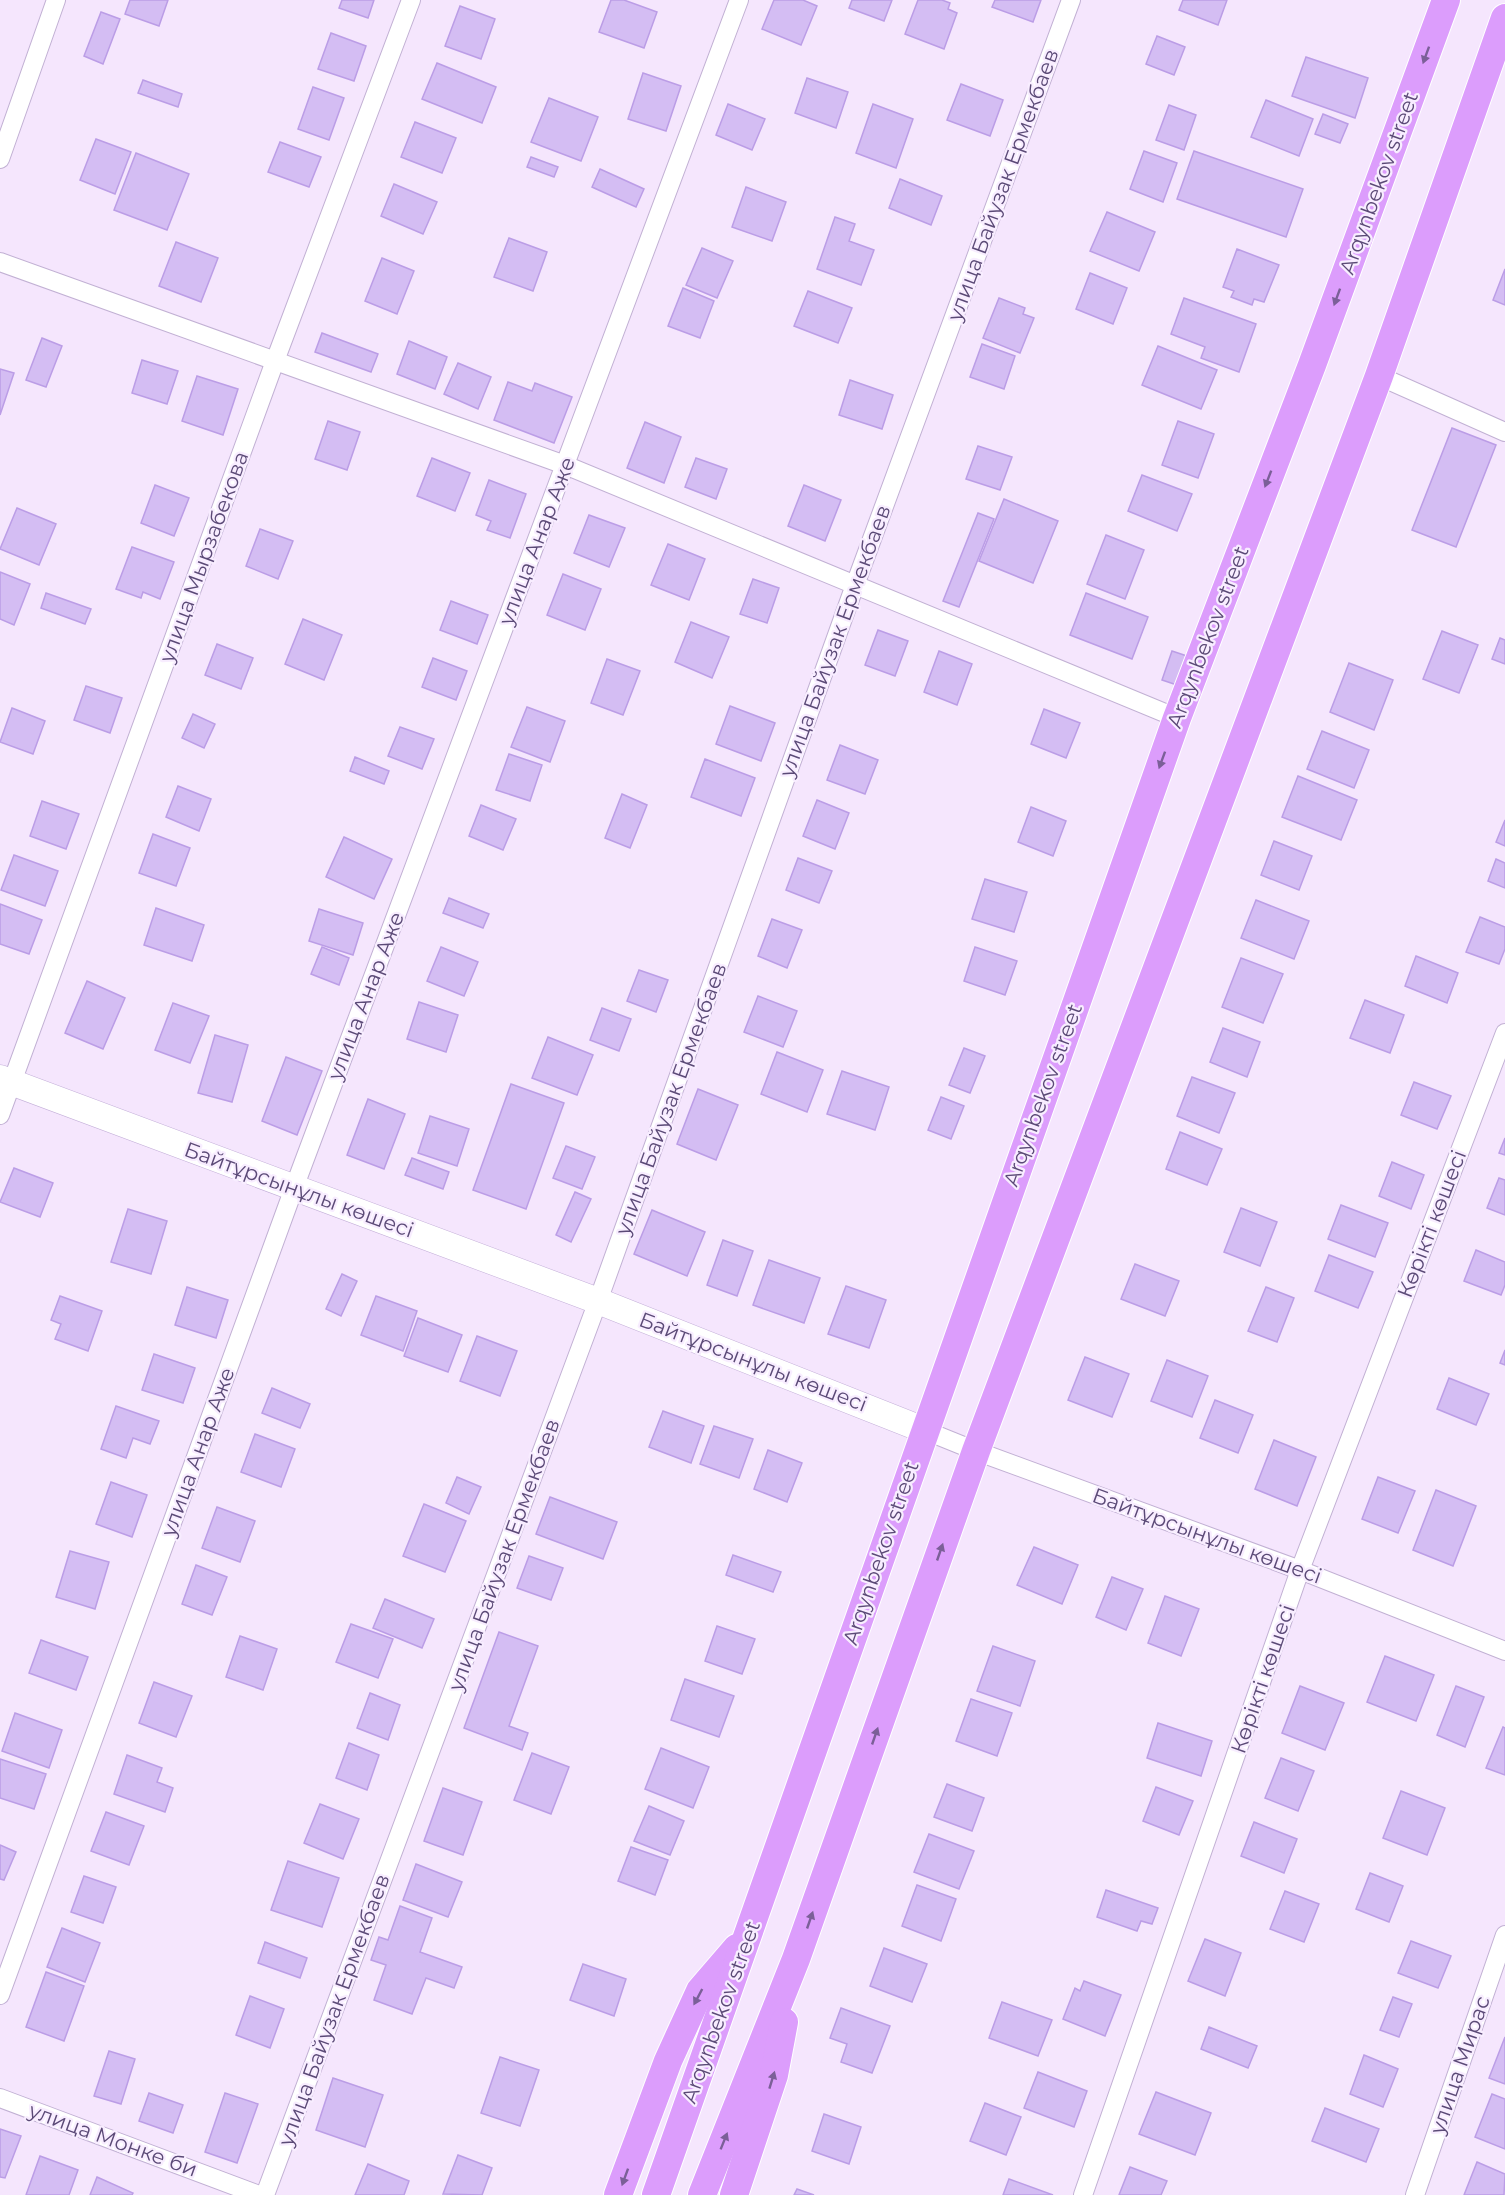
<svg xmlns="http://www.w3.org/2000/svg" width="1505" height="2195" viewBox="0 0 1505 2195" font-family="Montserrat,sans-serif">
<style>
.building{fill:#d4bdf3;stroke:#bb9de6;stroke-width:1.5}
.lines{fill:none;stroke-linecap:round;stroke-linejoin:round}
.street-casing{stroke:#c2b1d4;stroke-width:20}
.secondary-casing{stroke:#c4b0d9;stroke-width:27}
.primary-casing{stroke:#fff;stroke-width:30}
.street{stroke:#fff;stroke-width:18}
.secondary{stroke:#fff;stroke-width:26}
.primary{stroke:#dc9dfc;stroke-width:28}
.oneway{fill:#7b5f98}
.labels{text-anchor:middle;stroke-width:4.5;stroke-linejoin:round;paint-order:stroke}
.street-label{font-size:21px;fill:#5b4a77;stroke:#f8edff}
</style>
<rect width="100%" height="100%" fill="#f5e6fd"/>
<g class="building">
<polygon points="130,0 168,0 159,26 125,14"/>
<polygon points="342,0 374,0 368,18 339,8"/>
<polygon points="611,0 624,0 657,12 644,48 599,32"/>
<polygon points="774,0 803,0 817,6 801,45 762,29"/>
<polygon points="852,0 892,0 884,21 849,8"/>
<polygon points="918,0 942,0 950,3 948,9 957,13 944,49 905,34"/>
<polygon points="995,0 1041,0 1033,22 992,7"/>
<polygon points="1183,0 1227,0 1218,25 1179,10"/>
<polygon points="460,6 495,19 481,59 445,46"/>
<polygon points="101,12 120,19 103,64 84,56"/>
<polygon points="331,33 366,46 354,81 318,69"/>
<polygon points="1157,36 1185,47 1174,75 1146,64"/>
<polygon points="1306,57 1368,78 1355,118 1292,96"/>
<polygon points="437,63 496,87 482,123 422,99"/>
<polygon points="643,73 681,86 666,131 628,119"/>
<polygon points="807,78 848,92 836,128 795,113"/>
<polygon points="143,80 182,94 178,107 138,93"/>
<polygon points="961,84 1003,100 990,136 947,120"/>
<polygon points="313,87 344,98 329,140 298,129"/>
<polygon points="549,98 598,117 581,161 531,142"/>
<polygon points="1266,100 1313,119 1299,156 1251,137"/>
<polygon points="728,104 765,119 752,150 716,135"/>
<polygon points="873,104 913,119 896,168 856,153"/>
<polygon points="1169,105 1196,115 1184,150 1156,140"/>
<polygon points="1323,114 1348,124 1340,143 1315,134"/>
<polygon points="415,122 456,138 442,173 401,157"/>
<polygon points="96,139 131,152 115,194 80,180"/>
<polygon points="280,142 321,157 309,187 268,172"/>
<polygon points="1144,151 1177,163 1163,202 1130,189"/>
<polygon points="1194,151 1303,189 1286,237 1177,199"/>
<polygon points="136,153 189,174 167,230 114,210"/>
<polygon points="531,157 558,167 554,177 527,167"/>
<polygon points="600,169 644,189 636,207 592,187"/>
<polygon points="900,179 942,196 931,225 889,208"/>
<polygon points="394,184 437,202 423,234 381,216"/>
<polygon points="746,187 786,202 772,241 732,227"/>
<polygon points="1107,212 1155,232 1139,271 1090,251"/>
<polygon points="835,217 855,224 849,241 874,250 861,285 817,269"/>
<polygon points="509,238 547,252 533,291 494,277"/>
<polygon points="176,242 218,258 201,302 159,286"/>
<polygon points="702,248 733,261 717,298 686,285"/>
<polygon points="1237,249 1279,265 1264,302 1254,299 1252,305 1231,297 1234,291 1223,287"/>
<polygon points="382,258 414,271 397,314 365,301"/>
<polygon points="1505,269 1505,305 1493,300"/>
<polygon points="1090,273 1127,288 1113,324 1076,309"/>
<polygon points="683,288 714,301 700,338 668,326"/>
<polygon points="808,291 852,308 838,343 794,326"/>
<polygon points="999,298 1025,308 1023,314 1034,318 1020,353 983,338"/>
<polygon points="1184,298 1256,324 1239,372 1201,358 1205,347 1171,334"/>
<polygon points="322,333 378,354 371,372 315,352"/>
<polygon points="42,338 62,346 46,387 26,380"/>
<polygon points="409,341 447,357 435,389 397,374"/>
<polygon points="982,344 1015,356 1004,389 970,377"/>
<polygon points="1158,346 1217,370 1201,409 1142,385"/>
<polygon points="142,360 178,371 167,404 132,393"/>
<polygon points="458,363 491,377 478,409 444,394"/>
<polygon points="0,369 14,373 0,415"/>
<polygon points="197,376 238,389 223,435 182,421"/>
<polygon points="850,380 893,395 882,429 839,415"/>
<polygon points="508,382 532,391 535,383 572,397 554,443 494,420"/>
<polygon points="328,421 360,432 347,470 315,459"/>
<polygon points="1178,421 1214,434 1198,478 1162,465"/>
<polygon points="645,422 681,437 664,483 627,468"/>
<polygon points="1452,428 1496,445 1456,547 1412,530"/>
<polygon points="978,446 1012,457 1000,490 966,479"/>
<polygon points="432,458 470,473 455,511 417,496"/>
<polygon points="696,458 727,469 716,499 685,487"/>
<polygon points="1142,475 1192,494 1177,531 1128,511"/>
<polygon points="489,480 526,494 510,538 487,530 491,521 476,515"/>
<polygon points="155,485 189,498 174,536 141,523"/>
<polygon points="804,485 841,500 825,541 788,526"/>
<polygon points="1004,499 1058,521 1033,583 979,561"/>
<polygon points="17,508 56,524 39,565 0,549"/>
<polygon points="978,513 994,519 959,607 943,601"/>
<polygon points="589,515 625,528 609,567 574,553"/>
<polygon points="260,529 293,541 278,579 246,566"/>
<polygon points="1106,535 1144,550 1125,599 1087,584"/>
<polygon points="668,544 705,559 689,600 651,585"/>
<polygon points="132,547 174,562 160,599 143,592 141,598 116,589"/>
<polygon points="0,572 30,584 14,625 0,619"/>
<polygon points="563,574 601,589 585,630 547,615"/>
<polygon points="753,579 779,588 767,623 740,614"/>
<polygon points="46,593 91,609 85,624 41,608"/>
<polygon points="1086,593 1148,617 1132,659 1070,635"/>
<polygon points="451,601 488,615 477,644 440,630"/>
<polygon points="303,619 342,635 324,680 285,664"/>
<polygon points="691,622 729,637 712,678 675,662"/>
<polygon points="878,630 908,641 895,676 865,665"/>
<polygon points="1442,631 1478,645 1459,693 1423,679"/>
<polygon points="1500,638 1505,640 1505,664 1492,659"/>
<polygon points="217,644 253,658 241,689 205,675"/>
<polygon points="939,651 972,664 957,705 924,692"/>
<polygon points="1172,651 1187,656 1177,685 1162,680"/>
<polygon points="433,658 467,671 456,700 422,687"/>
<polygon points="607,659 640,671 623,715 591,703"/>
<polygon points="1349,663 1393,680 1374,730 1330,712"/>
<polygon points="86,686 122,698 110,733 74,720"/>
<polygon points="730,706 775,723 761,761 716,744"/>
<polygon points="527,707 565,721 550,762 511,747"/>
<polygon points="12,708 45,721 33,754 0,742"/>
<polygon points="1044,709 1080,723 1066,758 1031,744"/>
<polygon points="193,714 215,724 204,748 182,738"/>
<polygon points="400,727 434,739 422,769 388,756"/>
<polygon points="1322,731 1369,750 1354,788 1307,769"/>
<polygon points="840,745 878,760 865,794 827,780"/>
<polygon points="509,754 542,765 530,801 496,790"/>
<polygon points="355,757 389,771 384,784 350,771"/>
<polygon points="705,759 755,778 741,816 691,797"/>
<polygon points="1298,776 1357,800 1341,840 1282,817"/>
<polygon points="178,786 211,799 199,831 166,817"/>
<polygon points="622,794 647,805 630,848 605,838"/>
<polygon points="817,800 849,813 835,849 803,836"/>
<polygon points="42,801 79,814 66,849 30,836"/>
<polygon points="481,805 516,819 503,850 469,836"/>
<polygon points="1031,807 1066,821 1053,856 1018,842"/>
<polygon points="1505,820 1505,846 1496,842"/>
<polygon points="153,834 190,848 176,886 139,873"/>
<polygon points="344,837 392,859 374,899 326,877"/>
<polygon points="1274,841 1312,856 1299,890 1261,875"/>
<polygon points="14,855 58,871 45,906 1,890"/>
<polygon points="798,858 832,871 819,903 786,890"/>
<polygon points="1496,859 1505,863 1505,888 1488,881"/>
<polygon points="985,879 1027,892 1014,932 972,919"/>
<polygon points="449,898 489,914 483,928 443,913"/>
<polygon points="1256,900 1309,921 1294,959 1241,938"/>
<polygon points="0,904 42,920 29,954 0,944"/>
<polygon points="156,908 204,925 192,961 144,945"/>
<polygon points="319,909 363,923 353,955 309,941"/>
<polygon points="1480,917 1505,927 1505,949 1499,964 1466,952"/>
<polygon points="772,919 802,930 787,968 758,956"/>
<polygon points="322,947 349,958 339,985 311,974"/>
<polygon points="441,947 478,962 464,996 427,981"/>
<polygon points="975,947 1017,961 1005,995 964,981"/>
<polygon points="1416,956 1458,973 1447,1003 1405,986"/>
<polygon points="1241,958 1283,974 1263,1023 1222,1007"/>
<polygon points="639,970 668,980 656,1012 627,1001"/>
<polygon points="87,981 125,998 103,1049 65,1033"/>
<polygon points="758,996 797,1011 783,1047 744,1032"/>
<polygon points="1365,1000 1404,1015 1390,1053 1350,1038"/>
<polygon points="419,1002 458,1015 446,1052 407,1039"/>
<polygon points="173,1003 209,1016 190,1063 155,1050"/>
<polygon points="602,1008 631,1019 619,1051 590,1040"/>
<polygon points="1223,1028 1260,1042 1247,1077 1210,1062"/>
<polygon points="215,1035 248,1045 232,1102 198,1093"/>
<polygon points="548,1037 593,1055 577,1095 532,1078"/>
<polygon points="964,1048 985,1056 970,1093 949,1085"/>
<polygon points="777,1052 823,1070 807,1112 761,1094"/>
<polygon points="286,1057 322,1071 297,1135 262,1121"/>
<polygon points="842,1071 889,1087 875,1130 827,1114"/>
<polygon points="1192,1077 1235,1093 1219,1133 1177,1116"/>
<polygon points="1414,1082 1451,1096 1437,1129 1401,1115"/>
<polygon points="511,1084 564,1103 526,1209 473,1190"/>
<polygon points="698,1089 738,1105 716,1160 677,1144"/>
<polygon points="941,1097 964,1106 951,1139 928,1130"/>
<polygon points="368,1099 405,1114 384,1169 347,1155"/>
<polygon points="430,1116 469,1129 457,1166 418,1153"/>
<polygon points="1180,1132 1222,1149 1207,1185 1166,1169"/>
<polygon points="1505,1138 1505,1155 1499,1153"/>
<polygon points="566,1146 595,1157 582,1189 553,1178"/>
<polygon points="412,1158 449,1172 443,1189 405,1175"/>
<polygon points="1392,1162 1424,1175 1411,1209 1379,1196"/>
<polygon points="14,1168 53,1183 40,1217 0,1202"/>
<polygon points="1499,1178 1505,1180 1505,1215 1487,1208"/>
<polygon points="575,1192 591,1199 571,1242 556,1235"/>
<polygon points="1341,1205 1388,1223 1375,1257 1328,1239"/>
<polygon points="1241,1208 1277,1222 1260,1266 1224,1252"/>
<polygon points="128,1209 167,1221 151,1274 111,1262"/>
<polygon points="652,1210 705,1232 687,1276 634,1254"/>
<polygon points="723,1240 753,1251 737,1296 707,1285"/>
<polygon points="1476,1250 1505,1262 1505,1285 1501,1295 1464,1281"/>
<polygon points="1329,1255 1373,1272 1358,1308 1315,1291"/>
<polygon points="769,1260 820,1278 804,1323 753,1305"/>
<polygon points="1135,1264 1179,1281 1165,1316 1121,1299"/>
<polygon points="342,1274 357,1281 341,1316 326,1309"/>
<polygon points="846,1286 886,1300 869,1348 828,1334"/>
<polygon points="187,1287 228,1300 216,1338 175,1325"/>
<polygon points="1266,1287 1294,1298 1277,1342 1248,1331"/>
<polygon points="60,1296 102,1311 88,1351 55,1339 61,1324 51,1320"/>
<polygon points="376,1296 417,1311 403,1351 361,1335"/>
<polygon points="418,1318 462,1335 448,1372 404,1356"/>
<polygon points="477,1336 517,1351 500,1396 460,1381"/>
<polygon points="1505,1350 1505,1365 1500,1363"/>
<polygon points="154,1354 195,1368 183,1403 142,1390"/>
<polygon points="1085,1357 1129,1374 1112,1417 1068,1400"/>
<polygon points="1167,1360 1208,1376 1192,1417 1151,1401"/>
<polygon points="1449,1378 1489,1394 1476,1425 1437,1409"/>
<polygon points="272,1388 310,1404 300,1428 262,1413"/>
<polygon points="1215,1400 1253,1415 1238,1453 1200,1438"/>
<polygon points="116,1406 159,1421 150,1444 133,1438 126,1458 101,1449"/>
<polygon points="663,1411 704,1426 691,1463 649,1447"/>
<polygon points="714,1426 753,1439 739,1478 700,1464"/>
<polygon points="255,1434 295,1449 281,1487 241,1472"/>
<polygon points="1274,1440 1316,1457 1297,1506 1255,1489"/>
<polygon points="768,1450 802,1463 787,1502 754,1489"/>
<polygon points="457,1477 481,1487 469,1514 446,1503"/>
<polygon points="1378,1477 1415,1491 1398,1533 1362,1519"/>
<polygon points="111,1482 147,1495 132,1537 96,1524"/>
<polygon points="1436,1490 1476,1506 1453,1566 1413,1550"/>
<polygon points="550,1497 617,1522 603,1559 536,1534"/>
<polygon points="424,1504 466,1521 445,1572 403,1556"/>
<polygon points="217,1507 255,1521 240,1562 202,1548"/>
<polygon points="1034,1547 1078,1565 1062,1604 1017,1585"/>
<polygon points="70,1551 109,1562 95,1609 56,1597"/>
<polygon points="733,1555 781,1572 773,1592 726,1575"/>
<polygon points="529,1556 563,1568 551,1600 517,1588"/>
<polygon points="196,1565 227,1577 212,1615 182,1604"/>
<polygon points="1112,1577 1143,1589 1126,1630 1096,1617"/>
<polygon points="1165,1596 1199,1609 1181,1656 1148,1643"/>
<polygon points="385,1599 434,1619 422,1648 373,1628"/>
<polygon points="351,1624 393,1639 378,1678 336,1662"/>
<polygon points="717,1626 755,1639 742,1674 705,1661"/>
<polygon points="499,1632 538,1646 509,1726 528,1733 522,1750 464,1728"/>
<polygon points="240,1636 277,1649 263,1690 226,1677"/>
<polygon points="41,1640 88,1657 76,1690 29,1673"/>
<polygon points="993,1646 1035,1661 1020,1706 977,1691"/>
<polygon points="1385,1656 1434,1675 1416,1721 1367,1702"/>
<polygon points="685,1679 734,1696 719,1737 671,1720"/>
<polygon points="154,1682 192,1696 176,1737 139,1723"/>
<polygon points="1300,1686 1344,1703 1325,1750 1282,1733"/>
<polygon points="1456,1686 1484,1697 1465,1747 1437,1735"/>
<polygon points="370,1693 400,1705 388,1740 357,1728"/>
<polygon points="971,1699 1012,1713 997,1756 956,1741"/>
<polygon points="15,1713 62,1730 49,1768 2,1751"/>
<polygon points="1158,1723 1212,1741 1201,1776 1147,1758"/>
<polygon points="1503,1727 1505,1728 1505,1775 1486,1768"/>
<polygon points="349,1743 379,1755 367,1790 336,1778"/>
<polygon points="661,1748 709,1767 693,1808 645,1789"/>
<polygon points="532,1753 569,1767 551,1814 514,1800"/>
<polygon points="127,1755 162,1768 157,1782 173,1788 165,1812 114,1794"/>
<polygon points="1281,1758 1314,1771 1298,1811 1265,1798"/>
<polygon points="0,1759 46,1774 34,1809 0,1798"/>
<polygon points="947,1784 984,1798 972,1831 934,1817"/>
<polygon points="1156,1787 1193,1801 1179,1835 1143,1821"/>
<polygon points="443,1788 482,1802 463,1855 424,1841"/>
<polygon points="1401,1791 1445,1808 1427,1855 1383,1838"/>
<polygon points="320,1804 359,1819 343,1859 304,1843"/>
<polygon points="649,1806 684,1821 670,1855 634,1841"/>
<polygon points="106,1812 144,1826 129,1865 91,1851"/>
<polygon points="1254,1822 1297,1839 1284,1873 1241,1856"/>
<polygon points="929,1834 974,1851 959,1889 914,1872"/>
<polygon points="0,1845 16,1852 4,1880 0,1879"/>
<polygon points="631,1847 668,1860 655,1895 618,1881"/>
<polygon points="288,1861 339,1878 322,1927 271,1910"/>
<polygon points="416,1864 462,1882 448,1917 403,1900"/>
<polygon points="1370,1873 1403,1886 1389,1922 1356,1909"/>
<polygon points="84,1876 116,1887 103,1923 71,1912"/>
<polygon points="917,1885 956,1899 941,1941 902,1926"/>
<polygon points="1106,1890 1158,1908 1152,1924 1141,1921 1137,1931 1097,1917"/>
<polygon points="1285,1891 1319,1904 1304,1942 1270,1929"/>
<polygon points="400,1906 432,1918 420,1952 462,1967 454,1988 426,1978 412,2014 374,2000 386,1965 371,1960 379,1937 388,1940"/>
<polygon points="62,1928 100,1943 85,1982 47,1967"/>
<polygon points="1205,1939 1241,1953 1225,1996 1188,1981"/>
<polygon points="1411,1941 1451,1956 1438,1988 1398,1973"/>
<polygon points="265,1942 307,1958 300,1978 258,1963"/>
<polygon points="884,1948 927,1964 912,2002 870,1986"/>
<polygon points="583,1964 626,1979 614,2016 570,2000"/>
<polygon points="46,1972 84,1986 64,2041 26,2027"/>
<polygon points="1084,1981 1121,1995 1105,2036 1063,2019 1075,1988 1080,1991"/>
<polygon points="250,1996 284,2009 270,2048 236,2035"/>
<polygon points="1393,1997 1412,2004 1399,2037 1380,2030"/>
<polygon points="1002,2002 1052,2020 1038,2056 989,2038"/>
<polygon points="841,2008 890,2026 872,2073 841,2062 847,2044 830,2038"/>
<polygon points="1209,2027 1257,2046 1248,2068 1201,2049"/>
<polygon points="1505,2037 1505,2084 1489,2078"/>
<polygon points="109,2051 135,2059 121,2104 94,2096"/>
<polygon points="1364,2055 1398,2069 1383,2107 1350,2094"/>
<polygon points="500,2057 539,2070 520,2126 481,2113"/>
<polygon points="1038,2072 1087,2091 1074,2127 1024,2108"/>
<polygon points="333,2078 383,2095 365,2147 316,2130"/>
<polygon points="1156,2092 1211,2113 1195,2155 1139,2134"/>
<polygon points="149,2093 183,2105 173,2133 139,2121"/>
<polygon points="225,2093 258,2104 237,2163 205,2152"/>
<polygon points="1492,2094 1505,2099 1505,2149 1475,2137"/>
<polygon points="985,2103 1021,2117 1006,2155 970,2141"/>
<polygon points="1325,2108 1379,2129 1366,2162 1312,2141"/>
<polygon points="824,2114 861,2127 849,2164 812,2151"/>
<polygon points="0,2129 21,2136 5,2178 0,2177"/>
<polygon points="458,2155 492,2168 482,2195 443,2194"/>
<polygon points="40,2156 78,2170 69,2195 26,2195"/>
<polygon points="1477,2162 1505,2174 1504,2195 1464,2195"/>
<polygon points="368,2164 409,2181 404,2195 355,2195"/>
<polygon points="1130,2167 1167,2181 1161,2195 1119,2195"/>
<polygon points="97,2177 133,2193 132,2195 90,2195"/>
<polygon points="1009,2179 1053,2195 1003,2195"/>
<polygon points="797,2189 814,2195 794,2195"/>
</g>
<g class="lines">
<g class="street-casing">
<g id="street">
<polyline points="0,159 56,0"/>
<polyline points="0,262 565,465 1177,718"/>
<polyline points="1379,376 1505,432"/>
<polyline points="0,1115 275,361 411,0"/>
<polyline points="924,1430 976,1451 1300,1570 1505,1651"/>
<polyline points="0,1995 294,1188 739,0"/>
<polyline points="0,2098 259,2195"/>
<polyline points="265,2195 598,1301 855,585 1071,0"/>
<polyline points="1083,2195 1300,1570 1505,1033"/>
<polyline points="1415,2195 1505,1935"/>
</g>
</g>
<g class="secondary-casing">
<polyline id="secondary" points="0,1078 598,1301 924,1430"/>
</g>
<g class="primary-casing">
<g id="primary">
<polyline points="618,2195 668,2061 700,1991 737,1948"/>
<polyline points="656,2195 1177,718 1312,365 1446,0"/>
<polyline points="702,2195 796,1959 976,1451 1379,376 1505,18"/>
<polyline points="734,2195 774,2075 784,2022"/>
</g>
</g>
<use href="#street" class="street"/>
<use href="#secondary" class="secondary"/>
<use href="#primary" class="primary"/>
</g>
<defs><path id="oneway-solid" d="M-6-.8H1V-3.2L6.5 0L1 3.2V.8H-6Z" transform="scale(1.5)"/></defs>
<g class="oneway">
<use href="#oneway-solid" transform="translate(1426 55) rotate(110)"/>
<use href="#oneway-solid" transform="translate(1337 297) rotate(110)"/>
<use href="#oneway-solid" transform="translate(1268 479) rotate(111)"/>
<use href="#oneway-solid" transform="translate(1162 760) rotate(110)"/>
<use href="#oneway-solid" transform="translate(940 1552) rotate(-71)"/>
<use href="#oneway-solid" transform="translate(875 1736) rotate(-71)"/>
<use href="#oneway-solid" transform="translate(810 1920) rotate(-71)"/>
<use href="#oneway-solid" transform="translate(698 1997) rotate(118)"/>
<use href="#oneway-solid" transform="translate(772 2080) rotate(-73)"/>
<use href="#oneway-solid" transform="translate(724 2141) rotate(-68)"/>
<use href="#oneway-solid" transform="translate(625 2177) rotate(110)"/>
</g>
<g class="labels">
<g class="street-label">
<text transform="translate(1379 183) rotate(-70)" y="7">Arqynbekov street</text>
<text transform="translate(1003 185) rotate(-70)" y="7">улица Байузак Ермекбаев</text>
<text transform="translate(537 541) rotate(-69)" y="7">улица Анар Аже</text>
<text transform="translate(204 557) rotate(-70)" y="7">улица Мырзабекова</text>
<text transform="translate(1208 637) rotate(-69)" y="7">Arqynbekov street</text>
<text transform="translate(835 641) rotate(-70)" y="7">улица Байузак Ермекбаев</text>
<text transform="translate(366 996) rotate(-69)" y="7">улица Анар Аже</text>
<text transform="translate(1043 1095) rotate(-70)" y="7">Arqynbekov street</text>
<text transform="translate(671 1099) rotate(-70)" y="7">улица Байузак Ермекбаев</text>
<text transform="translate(299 1190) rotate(20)" y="7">Байтұрсынұлы көшесі</text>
<text transform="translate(1432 1224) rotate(-69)" y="7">Көрікті көшесі</text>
<text transform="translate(753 1362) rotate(21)" y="7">Байтұрсынұлы көшесі</text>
<text transform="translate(198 1452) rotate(-70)" y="7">улица Анар Аже</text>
<text transform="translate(1207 1536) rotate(20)" y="7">Байтұрсынұлы көшесі</text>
<text transform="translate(881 1553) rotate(-71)" y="7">Arqynbekov street</text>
<text transform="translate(504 1555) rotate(-70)" y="7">улица Байузак Ермекбаев</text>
<text transform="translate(1263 1679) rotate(-71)" y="7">Көрікті көшесі</text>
<text transform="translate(334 2010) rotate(-70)" y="7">улица Байузак Ермекбаев</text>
<text transform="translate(721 2012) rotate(-70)" y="7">Arqynbekov street</text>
<text transform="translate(1460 2065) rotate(-71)" y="7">улица Мирас</text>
<text transform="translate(113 2140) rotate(20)" y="7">улица Монке би</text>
</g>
</g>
</svg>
